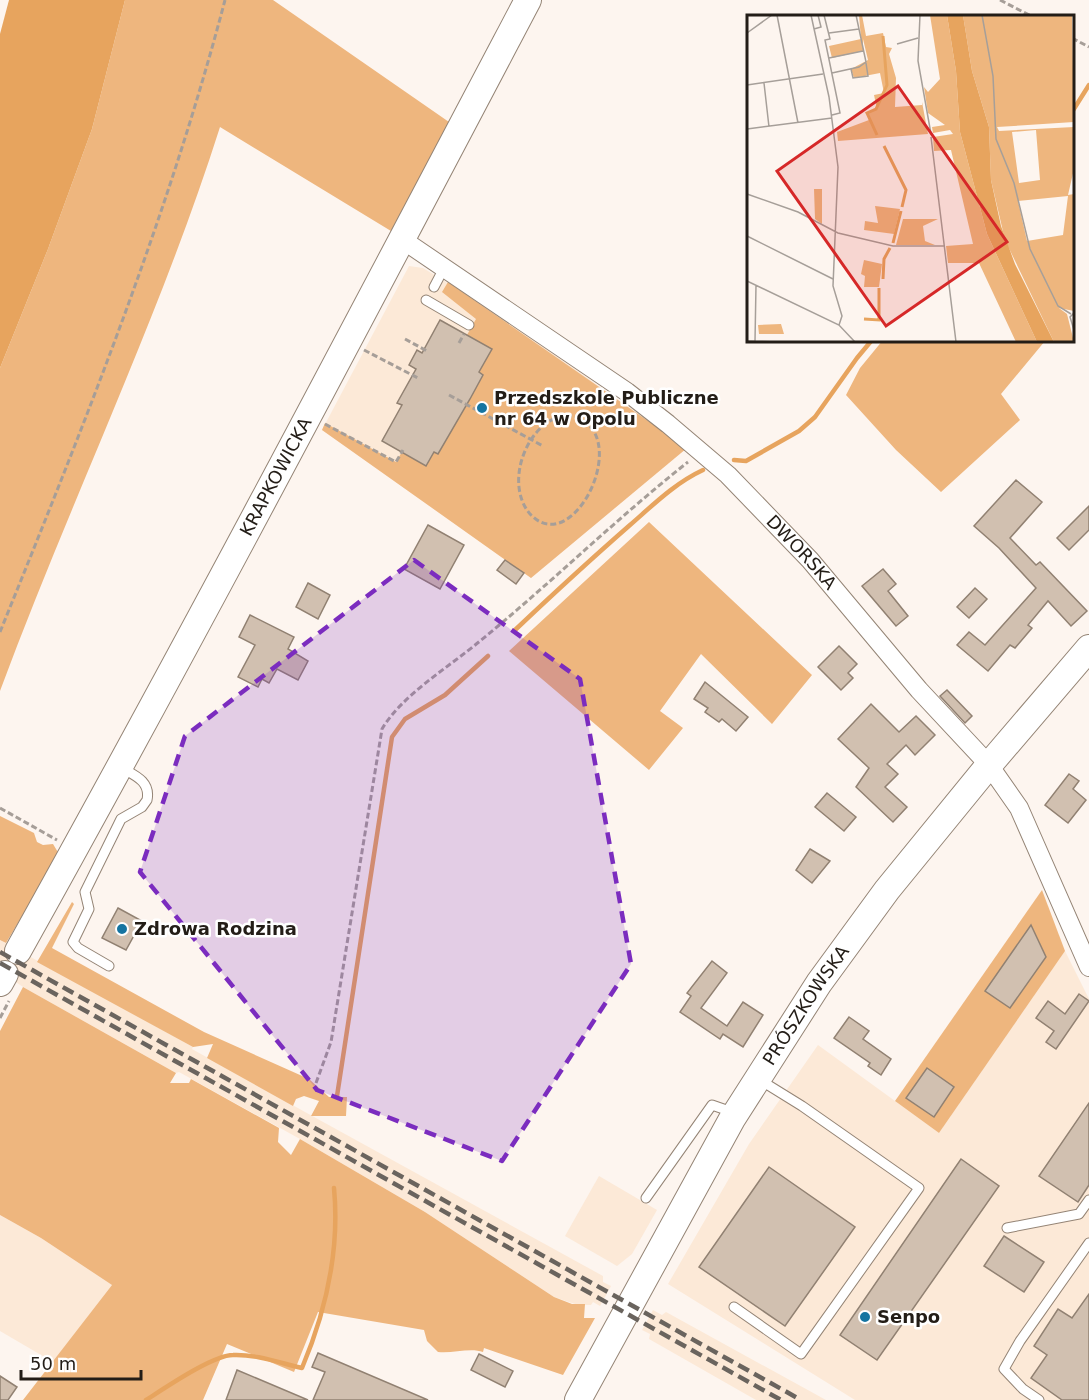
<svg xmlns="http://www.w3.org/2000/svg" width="1089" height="1400" viewBox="0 0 1089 1400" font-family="'DejaVu Sans',sans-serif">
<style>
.built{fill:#fce9d7}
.green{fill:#eeb67e}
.water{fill:#e7a45e}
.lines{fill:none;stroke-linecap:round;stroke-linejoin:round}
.stream{stroke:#e7a45e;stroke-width:4.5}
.building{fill:#d1c0b0;stroke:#918172;stroke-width:1.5}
.lane-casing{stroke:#948475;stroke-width:11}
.street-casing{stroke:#948475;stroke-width:20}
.secondary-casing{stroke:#948475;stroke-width:28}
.path{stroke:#a69e98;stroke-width:3;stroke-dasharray:6 3;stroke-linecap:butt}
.lane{stroke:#fff;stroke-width:9}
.street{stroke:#fff;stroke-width:18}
.secondary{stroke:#fff;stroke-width:26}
.rail{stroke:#6a645e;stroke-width:4.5;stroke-dasharray:12 6;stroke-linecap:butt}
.marked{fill:#7b2cbf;fill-opacity:0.2;stroke:#7b2cbf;stroke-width:4.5;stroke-dasharray:12 8;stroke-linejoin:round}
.poi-dot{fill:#1574a1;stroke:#fff;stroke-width:2}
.labels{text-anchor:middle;stroke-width:5;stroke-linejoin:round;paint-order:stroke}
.poi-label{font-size:18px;font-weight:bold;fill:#231d17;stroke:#fff;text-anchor:start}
.street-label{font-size:18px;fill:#231d17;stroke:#fff}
.inset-river{fill:none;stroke:#e7a45e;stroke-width:3}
.inset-road{fill:none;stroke:#a69f99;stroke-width:1.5}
.view{fill:#d62828;fill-opacity:0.15;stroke:#d62828;stroke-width:3}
.inset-edge{fill:none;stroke:#231d17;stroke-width:3}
</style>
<rect width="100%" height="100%" fill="#fdf5ef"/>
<g class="built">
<polygon points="409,266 423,268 484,305 687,448 531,578 322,430"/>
<polygon points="0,940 193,1047 192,1049 305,1112 603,1276 603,1282 611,1286 600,1306 593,1302 591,1305 578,1305 554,1297 425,1212 300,1139 179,1072 176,1073 23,987 0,971"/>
<polygon points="1065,951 1089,999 1089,1400 855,1400 668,1284 749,1144 818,1045 939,1133"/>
<polygon points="599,1176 657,1210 632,1254 617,1266 565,1236"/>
<polygon points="0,1215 41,1238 112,1285 53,1362 0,1331"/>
<polygon points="653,1310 662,1315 666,1312 826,1400 756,1400 649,1339 650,1334 642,1330"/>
</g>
<g class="green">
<path d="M125 0H273L449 122 391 231 220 127C159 319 70 502 0 691V368L48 249 92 129Z"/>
<polygon points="448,282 687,448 531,578 322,430 325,423 396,462 403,450 426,466 434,452 438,454 483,375 479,372 467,335 476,319 442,292"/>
<polygon points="883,340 1045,341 1001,394 1020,420 941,492 896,450 846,395 860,368"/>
<polygon points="649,522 812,675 772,724 701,654 660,711 683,728 649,770 509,651"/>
<polygon points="0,816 34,833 37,842 43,845 53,844 59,854 6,943 0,940"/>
<polygon points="1042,890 1065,951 939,1133 895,1101"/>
<polygon points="72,902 74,904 52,948 204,1032 309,1079 329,1097 347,1097 346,1116 311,1116 319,1101 304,1096 296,1099 293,1106 207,1058 213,1044 193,1047 37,962"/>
<path d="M23 987 176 1073 170 1083H189L191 1079 279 1128 278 1142 291 1155 300 1139 425 1212 554 1297 572 1304H585L584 1318H595L563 1375 484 1348 483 1352C470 1347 452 1354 438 1352L427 1341 424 1330 318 1312 294 1372 227 1344 203 1400H23L112 1285 41 1238 0 1215V1031Z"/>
</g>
<polygon class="water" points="9,0 125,0 92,129 48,249 0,368 0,34"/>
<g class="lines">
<g class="stream">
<polyline points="1072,112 1089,85"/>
<polyline points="734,460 746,461 799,431 815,417 857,358 872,340"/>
<path d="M514 631C552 595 590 560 630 525 653 505 675 483 703 470"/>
<polyline points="337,1096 392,737 405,719 445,695 488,656"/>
<path d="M146 1400C165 1388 213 1355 233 1355 256 1354 280 1363 302 1368 326 1311 340 1251 334 1188"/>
</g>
</g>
<g class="building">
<polygon points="440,320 492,349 479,372 483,375 470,399 438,454 434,452 426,466 382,441 402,405 397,403 416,369 409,365 417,350 422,353"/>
<polygon points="1016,480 1042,502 1010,538 1036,565 1040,562 1087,611 1071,626 1048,601 1028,625 1032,628 1015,648 1010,645 988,671 957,645 969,632 985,645 1036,588 999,548 974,526"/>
<polygon points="1089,506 1089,530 1069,550 1057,538"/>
<polygon points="428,525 464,545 440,589 404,569"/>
<polygon points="505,560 524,573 516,584 497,570"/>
<polygon points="883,569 896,584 888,591 908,616 896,626 862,586"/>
<polygon points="308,583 330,595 318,619 296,607"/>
<polygon points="975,588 987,599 969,618 957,607"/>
<polygon points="250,615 294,637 288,649 308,661 298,680 277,669 269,683 262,679 258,687 238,677 255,645 239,637"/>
<polygon points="839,646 857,664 848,673 853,678 841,690 818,667"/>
<polygon points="705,682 748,717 736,731 722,719 719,722 705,712 708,708 694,699"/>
<polygon points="947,690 972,716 965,723 940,696"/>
<polygon points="871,704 899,732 916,716 935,735 915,755 906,745 887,764 898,774 885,787 907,807 893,822 856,787 869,768 838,739"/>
<polygon points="1069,774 1079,781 1073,789 1086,800 1068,823 1045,805"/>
<polygon points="827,793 856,817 844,831 815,807"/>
<polygon points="810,849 830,861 812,883 796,870"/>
<polygon points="118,908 142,921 126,950 102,938"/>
<polygon points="1031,925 1046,957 1010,1008 985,991"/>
<polygon points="712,961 727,973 701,1008 727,1026 743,1002 763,1015 743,1047 723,1034 720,1039 680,1012 691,996 687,993"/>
<polygon points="1079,994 1089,1001 1056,1049 1046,1042 1054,1031 1036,1018 1048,1001 1065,1014"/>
<polygon points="849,1017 869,1031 863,1039 891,1059 881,1075 868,1066 870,1063 834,1038"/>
<polygon points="927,1068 954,1087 934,1117 906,1098"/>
<polygon points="1089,1103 1089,1185 1078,1202 1039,1176"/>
<polygon points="961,1159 999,1186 877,1360 840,1335"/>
<polygon points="769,1167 855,1227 785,1326 699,1267"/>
<polygon points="1004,1236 1044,1262 1024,1292 984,1266"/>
<polygon points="1089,1294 1089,1400 1062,1400 1031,1378 1047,1355 1034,1346 1058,1309 1072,1318"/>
<polygon points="318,1353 428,1400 313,1400 325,1372 312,1367"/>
<polygon points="479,1354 513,1371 505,1387 471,1370"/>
<polygon points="237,1370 308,1400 226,1400"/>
<polygon points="0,1376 17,1387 8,1400 0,1400"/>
</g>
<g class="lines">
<g class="lane-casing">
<g id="lane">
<polyline points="434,287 444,268"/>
<polyline points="426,300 469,325"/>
<path d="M109 966 78 948 73 942 89 909 85 892 121 819 142 807 147 800C151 781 134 775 120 767"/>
<polyline points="646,1198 712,1105 735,1113"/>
<polyline points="1007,1228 1079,1214 1089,1200"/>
<polyline points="734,1307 801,1354 919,1188 802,1106 760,1080"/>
<polyline points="1039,1400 1023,1389 1004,1369 1020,1341 1089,1243"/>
</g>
</g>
<g class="street-casing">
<g id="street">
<path id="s1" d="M403 240 627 392 668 424 728 475 810 560 919 690 989 765 1019 808 1089 967"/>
</g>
</g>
<g class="secondary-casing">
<g id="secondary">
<path id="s2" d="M18 951C193 637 360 319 528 0"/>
<polyline points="0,983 5,974"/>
<path id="s3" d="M578 1400 732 1119 819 983 887 890 989 765 1089 648"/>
</g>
</g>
<g class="path">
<polyline points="1000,0 1031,16"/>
<polyline points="1072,38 1089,47"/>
<polyline points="405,339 427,351"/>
<polyline points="459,343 464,334"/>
<polyline points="364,350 418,378"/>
<polyline points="449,395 543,446"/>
<path d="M566 415C639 423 576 561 531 515 503 485 526 421 566 415Z"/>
<polyline points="325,424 396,462 403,450"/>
<path d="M0 632C84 425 168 217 225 0"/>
<polyline points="0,808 57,840"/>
<polyline points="0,1018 9,1001"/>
<path d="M316 1083 331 1042 382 729C402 695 449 667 480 641 551 583 616 519 688 462"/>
</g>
<use href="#lane" class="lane"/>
<use href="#street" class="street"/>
<use href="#secondary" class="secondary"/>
<g class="rail">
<polyline points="0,952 801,1400"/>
<polyline points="0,963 781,1400"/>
</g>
</g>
<path class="marked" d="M414 560 580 679 631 964 502 1161 317 1090 140 872 185 736Z"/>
<g class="poi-dot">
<circle cx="482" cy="408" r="6"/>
<circle cx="122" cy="929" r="6"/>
<circle cx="865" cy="1317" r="6"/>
</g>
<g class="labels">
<g class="poi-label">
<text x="494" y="404">Przedszkole Publiczne<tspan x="494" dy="21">nr 64 w Opolu</tspan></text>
<text x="134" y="935">Zdrowa Rodzina</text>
<text x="877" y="1323">Senpo</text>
</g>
<g class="street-label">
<text dy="6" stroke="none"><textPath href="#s2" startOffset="540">KRAPKOWICKA</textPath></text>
<text dy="6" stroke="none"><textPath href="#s1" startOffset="508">DWORSKA</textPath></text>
<text dy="6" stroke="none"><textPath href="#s3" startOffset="456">PRÓSZKOWSKA</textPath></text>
</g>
</g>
<g transform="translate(747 15)">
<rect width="327" height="327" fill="#fdf5ef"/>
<path d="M112 0H115L119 21 136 18 139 32 145 33 142 39 149 63 148 92 175 90V87L181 119 91 126 90 117 122 105 121 97 130 94 127 80 137 78 133 58 107 63 104 54 121 45 116 24V36L85 43 82 31 114 24ZM183 0H200L209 56 213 117 240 219 290 327H269L232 248H201L199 231 226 229 204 135 187 136 186 122 206 119 203 115 186 118 185 112 198 110 181 98 177 72 181 77 193 64ZM216 0H325L327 107 250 112 252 116 327 112V154L321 180 327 179V296L312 293 320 299 327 327H307L258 225 244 165 242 112 225 56ZM289 115 293 165 272 168 265 117ZM321 181 316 220 280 226 271 186ZM67 174H75V209L68 204ZM128 191 153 194 147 219 117 215 118 206 131 208ZM156 204H191L176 211 178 226 188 230H149ZM117 245 135 249 132 272H117L118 261 114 259ZM34 309 37 319H12L11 310Z" fill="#eeb67e" fill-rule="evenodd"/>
<path d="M200 0H216L225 56 242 112 244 165 254 211 268 249 307 327H290L240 219 213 117 209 56Z" fill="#e7a45e"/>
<path class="inset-river" d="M130 120 120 98 129 94 140 70 136 21M137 131 159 175 155 192M146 228 154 196M136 264 137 244 143 233M117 304 132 305V273"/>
<path class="inset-road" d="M30 0 51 108M64 0 82 82 91 152 86 271 95 301 92 310M77 0 83 24 78 25 93 98 85 100M173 0 171 46 184 119M235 0 246 61 249 124 267 168 283 234 311 291 324 299M67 14 74 12 71 0M0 18 25 0M82 18 112 14M150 29 171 23M82 43 116 36M104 54 106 63 121 61 119 48M85 58 112 52 119 47 109 0M17 68 22 112M0 70 76 59M0 114 85 103M184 122 209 327M0 179 51 197 91 218 146 231H197M0 221 86 264M0 266 92 310 108 327M327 298 323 302 327 315M0 326 31 327M8 326 9 270"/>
<path class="view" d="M151 71 260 227 139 311 30 156Z"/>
<rect width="327" height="327" class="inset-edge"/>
</g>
<path d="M21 1370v9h120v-9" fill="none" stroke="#231d17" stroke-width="3"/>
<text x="30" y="1370" font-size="18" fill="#231d17" stroke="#ffffff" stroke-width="4.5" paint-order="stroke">50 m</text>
</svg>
